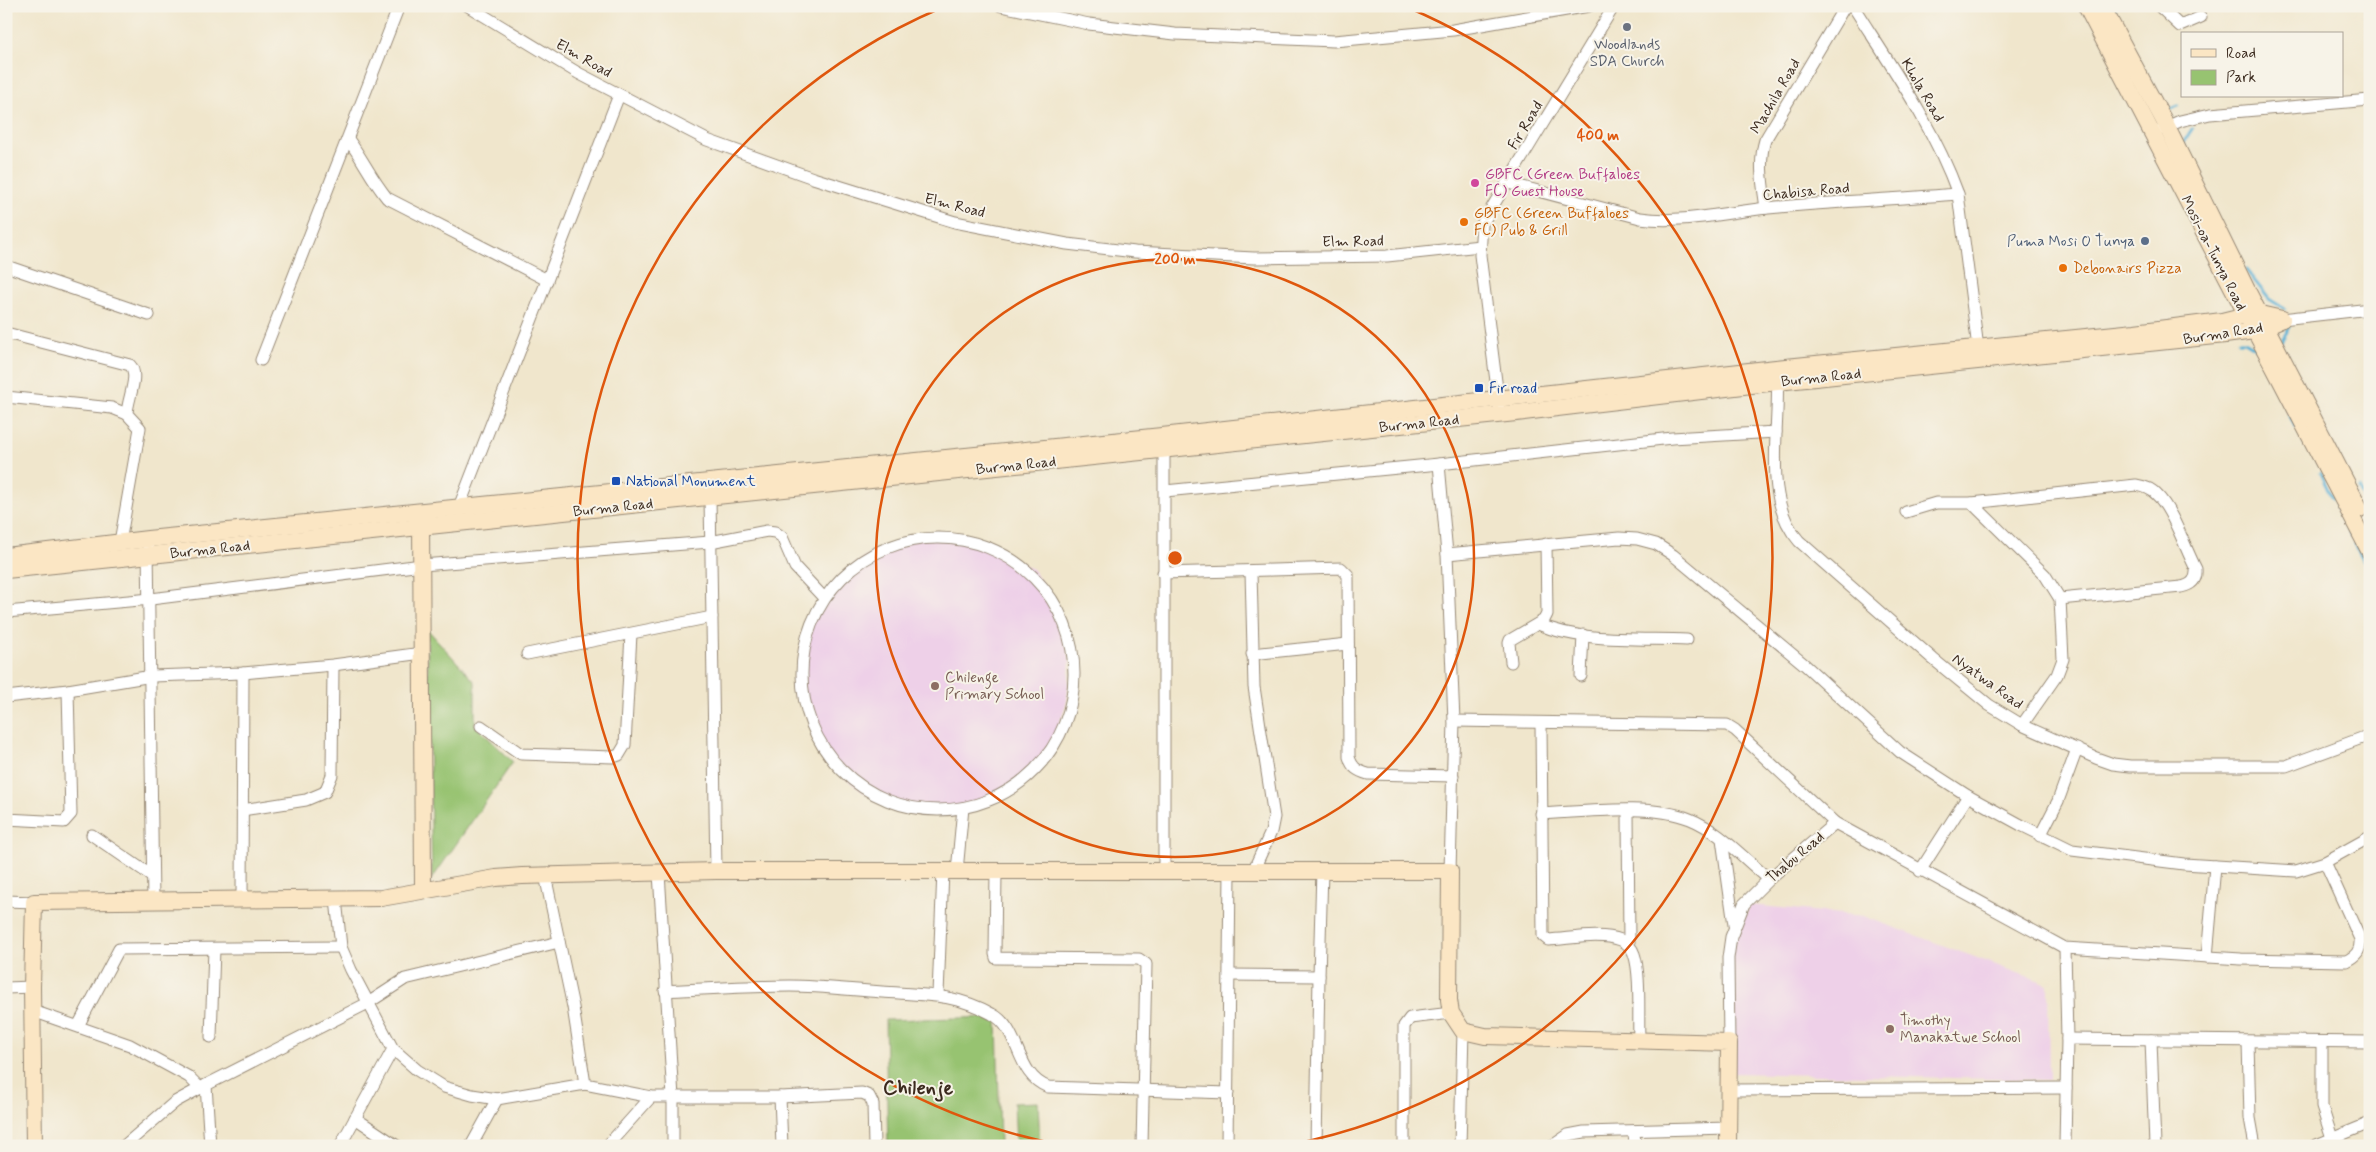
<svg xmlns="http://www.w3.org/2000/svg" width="2376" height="1152" viewBox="0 0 2376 1152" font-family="Mynerve,sans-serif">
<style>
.built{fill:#eed0e8}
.green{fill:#97c371;stroke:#697648}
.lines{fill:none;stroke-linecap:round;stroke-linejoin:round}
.stream{stroke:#58b0d5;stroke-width:3}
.street-casing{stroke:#968875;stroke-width:13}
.secondary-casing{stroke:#968875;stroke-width:18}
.street{stroke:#fff;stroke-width:11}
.secondary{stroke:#fbe6c4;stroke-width:16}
.ring{fill:none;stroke:#df570d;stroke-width:2.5}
.worship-dot{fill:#6b7280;stroke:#f7f3e8;stroke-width:2}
.hotel-dot{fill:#d1479c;stroke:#f7f3e8;stroke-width:2}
.food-dot{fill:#e8710a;stroke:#f7f3e8;stroke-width:2}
.service-dot{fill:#5c6f8a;stroke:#f7f3e8;stroke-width:2}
.transit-dot{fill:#1a4fb4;stroke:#f7f3e8;stroke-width:2}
.education-dot{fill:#8d6e63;stroke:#f7f3e8;stroke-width:2}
.labels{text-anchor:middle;stroke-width:4;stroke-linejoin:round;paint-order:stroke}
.worship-label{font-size:15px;fill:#5b616d;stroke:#f7f3e8}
.street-label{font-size:15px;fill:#3b2a1e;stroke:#f7f3e8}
.hotel-label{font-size:15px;fill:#b23c85;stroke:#f7f3e8;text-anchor:start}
.food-label{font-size:15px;fill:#c56008;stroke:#f7f3e8;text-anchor:start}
.service-label{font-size:15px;fill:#4e5e75;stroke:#f7f3e8;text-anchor:end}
.transit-label{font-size:15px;fill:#164399;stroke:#f7f3e8;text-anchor:start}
.education-label{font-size:15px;fill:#785e54;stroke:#f7f3e8;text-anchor:start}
.district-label{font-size:20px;font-weight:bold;fill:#3b2a1e;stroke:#f7f3e8}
.centre{fill:#df570d;stroke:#f7f3e8;stroke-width:2.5}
.ring-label{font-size:15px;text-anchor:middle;font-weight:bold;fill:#df570d;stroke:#f7f3e8;stroke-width:4;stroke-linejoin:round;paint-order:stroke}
</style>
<rect width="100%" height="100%" fill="#f7f3e8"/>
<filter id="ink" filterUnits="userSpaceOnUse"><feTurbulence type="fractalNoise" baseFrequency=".02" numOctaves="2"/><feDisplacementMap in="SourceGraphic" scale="10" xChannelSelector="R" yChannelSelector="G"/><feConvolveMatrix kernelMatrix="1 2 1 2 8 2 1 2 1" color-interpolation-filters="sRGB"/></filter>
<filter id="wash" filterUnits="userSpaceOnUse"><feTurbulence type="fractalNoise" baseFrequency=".0096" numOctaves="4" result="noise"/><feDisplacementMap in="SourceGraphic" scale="20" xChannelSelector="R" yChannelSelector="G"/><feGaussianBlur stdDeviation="1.12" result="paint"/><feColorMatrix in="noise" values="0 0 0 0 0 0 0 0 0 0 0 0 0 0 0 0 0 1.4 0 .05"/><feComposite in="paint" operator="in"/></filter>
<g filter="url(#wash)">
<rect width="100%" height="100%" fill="#f0e6cc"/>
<g class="built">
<polygon points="911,537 958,538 1001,553 1032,569 1059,608 1070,661 1067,701 1051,747 1015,789 993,800 966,807 949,810 910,809 864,793 826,763 806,711 800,671 805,631 821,596 847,569 872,553"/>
<polygon points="1750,905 1863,916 2048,984 2049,1080 1732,1073 1732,948"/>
</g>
<g class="green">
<polygon points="427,629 475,682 475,725 513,762 432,879"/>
<polygon points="997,1017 1000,1146 888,1146 885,1020"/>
<polygon points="1038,1102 1040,1144 1016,1145 1014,1103"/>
</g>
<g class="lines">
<g class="stream">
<polyline points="2115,6 2114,11 2117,17"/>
<polyline points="2163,105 2172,109 2178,106"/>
<polyline points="2184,146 2183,143 2192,129"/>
<polyline points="2246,270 2269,299 2285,309"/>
<polyline points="2239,341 2244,341 2255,348"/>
<polyline points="2281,341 2290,327"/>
<polyline points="2290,416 2295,427"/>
<polyline points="2320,473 2332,498"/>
<polyline points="2359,488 2370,511"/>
<polyline points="2336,506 2337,509"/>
<polyline points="2342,517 2351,536"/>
<polyline points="2355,544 2370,572"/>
</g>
</g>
</g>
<g filter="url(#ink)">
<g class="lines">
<g class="street-casing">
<g id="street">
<polyline points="468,6 578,73 707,140 813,178 955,222 1067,244 1135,252 1254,258 1387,256 1480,246"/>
<polyline points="1001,6 1089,24 1175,34 1334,41 1453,30 1589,6"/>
<path d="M1853 6C1891 66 1934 127 1958 194L1978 348"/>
<polyline points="2159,6 2180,26 2201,17"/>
<polyline points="2162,129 2180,121 2210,114 2370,100"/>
<path d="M348 139C362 158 372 180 387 198L547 280"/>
<path d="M1508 183 1640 218C1683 224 1725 212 1768 208 1831 202 1894 199 1958 194"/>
<path d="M1766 208C1763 186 1758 163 1765 140L1845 6"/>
<polyline points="6,266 149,315"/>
<polyline points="2282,319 2370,309"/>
<path d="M6 333 130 365C140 375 127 400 127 414L140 428 120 542"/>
<polyline points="261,360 399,6"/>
<path d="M1777 375C1781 429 1761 498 1799 541L1933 659 1989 705 2022 725 2096 758 2113 764 2130 766H2286L2370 735"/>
<polyline points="6,397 112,408 127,414"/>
<polyline points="1499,405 1480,255 1482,224 1614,6"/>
<polyline points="1164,450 1164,872"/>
<polyline points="1439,464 1447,554 1454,721 1450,871"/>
<polyline points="1165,491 1439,464 1672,438 1776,432"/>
<polyline points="710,497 716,871"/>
<path d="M1972 503 2136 485C2143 486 2152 489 2157 495 2172 509 2186 550 2196 569 2197 580 2191 585 2181 587L2060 599"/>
<polyline points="459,507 619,95"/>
<polyline points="1906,512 1936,503 1972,503 2045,575 2060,599 2063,659 2057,675 2022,725"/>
<circle cx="938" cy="674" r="136"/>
<polyline points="148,548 153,901"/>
<polyline points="1447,554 1619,538 1637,539 1656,544 1673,555 1805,665 1900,752 1968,796 2021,825 2072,850 2184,864 2296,871 2325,862 2370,837"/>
<polyline points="1251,572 1254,687 1274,817 1271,832 1253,871"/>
<path d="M1163 573 1341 568 1348 575 1349 757C1352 768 1358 771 1368 774L1453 776"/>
<polyline points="6,612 151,599 422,565 710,542 767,531 775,532 782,537 795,567 824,598"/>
<path d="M1538 624C1581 643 1640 638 1687 640"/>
<polyline points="527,654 712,617"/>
<polyline points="1252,654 1348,644"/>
<polyline points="1511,662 1509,643 1510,640 1544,620 1547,614 1546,544"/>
<polyline points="1581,676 1583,635"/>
<polyline points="6,697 68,690 152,676 243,673 333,665 422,653"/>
<polyline points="1454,721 1727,725 1735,730 1835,823"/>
<path d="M1541 724 1543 936 1548 940C1570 939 1600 932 1621 940 1627 943 1632 948 1634 954 1641 973 1638 1017 1639 1039"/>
<polyline points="481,726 521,754 613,757 619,755 625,745 631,634"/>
<polyline points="242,810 306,800 325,792 332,775 333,665"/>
<polyline points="1628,811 1629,946"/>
<path d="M1541 814C1584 812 1650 803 1690 819 1720 831 1744 859 1769 879"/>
<polyline points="6,819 64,822 71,814 68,690"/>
<polyline points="92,835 152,876"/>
<polyline points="2040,836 2058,801 2077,749"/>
<polyline points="1722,839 1734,925"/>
<polyline points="957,871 963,808"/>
<polyline points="996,871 995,954 996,958 1139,959 1146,964 1142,1146"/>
<polyline points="1920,871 1968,796"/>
<polyline points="659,873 673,1097 673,1146"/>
<polyline points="545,875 573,1007 585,1084 651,1097"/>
<polyline points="336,899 341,947 351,970 393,1049 417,1070 444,1087 472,1095 497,1099 585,1084"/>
<polyline points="242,900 243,673"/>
<polyline points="6,901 34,902"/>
<polyline points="2065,948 2067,1039 2065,1146"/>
<polyline points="2207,957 2215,866"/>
<polyline points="1230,975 1319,976 1322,870"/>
<polyline points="6,988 32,987"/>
<path d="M665 991C707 989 749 986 790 986 821 986 851 990 882 992 923 995 954 993 992 1014 1021 1029 1015 1075 1048 1087L1228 1093"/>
<polyline points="938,994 943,871"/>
<polyline points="33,1011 130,1045 189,1077 200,1088"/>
<polyline points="78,1026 119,949 341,947"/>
<polyline points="211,1037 214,949"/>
<polyline points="2067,1039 2370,1042"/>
<polyline points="2151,1040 2155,1146"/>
<polyline points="2248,1042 2250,1118 2255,1146"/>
<path d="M1729 1043 1728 958 1731 937 1744 904 1769 879 1835 823 2065 948 2241 959 2346 961C2356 956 2361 951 2360 939L2325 862"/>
<polyline points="2322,1043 2322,1107 2332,1138"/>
<polyline points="206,1085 368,1003 405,979 559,942"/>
<polyline points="1729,1090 2066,1088"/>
<polyline points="780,1097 782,1146"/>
<polyline points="355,1118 397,1146"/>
<polyline points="1634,1132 1635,1146"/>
<polyline points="124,1146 175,1102 206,1085 210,1146"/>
<polyline points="340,1146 393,1049"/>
<polyline points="471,1146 497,1099"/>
<polyline points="607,1146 651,1097 780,1097 862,1093 869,1096 873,1104 874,1146"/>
<polyline points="1227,1146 1230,871"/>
<polyline points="1316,1146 1319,976"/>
<polyline points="1404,1146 1404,1026 1410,1018 1451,1013"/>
<polyline points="1460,1146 1463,1031"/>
<polyline points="1552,1146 1568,1135 1584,1132 1728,1128"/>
<polyline points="2314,1146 2370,1123"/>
</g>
</g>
<g class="secondary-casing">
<g id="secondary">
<polyline points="2086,6 2370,552"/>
<polyline points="2102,6 2163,119 2247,290 2360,509"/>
<polyline points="421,517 423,890"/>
<polyline points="6,556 148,539 1162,436 1776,368 2135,332 2222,321 2246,315 2260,314 2282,319"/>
<polyline points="6,570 1516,413 1777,382 2225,335 2254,331 2282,319"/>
<polyline points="34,1146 32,987 34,902 381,898 496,878 522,876 716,871 1450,871 1449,1000 1451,1013 1463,1031 1485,1036 1729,1043 1728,1146"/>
</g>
</g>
<use href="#street" class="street"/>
<use href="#secondary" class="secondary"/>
</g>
</g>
<g class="ring">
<circle cx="1175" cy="558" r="299"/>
<path d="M1061 1145A598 598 0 0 1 941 8M1409 8A598 598 0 0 1 1289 1145"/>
</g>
<circle class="worship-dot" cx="1627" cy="27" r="5"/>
<circle class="hotel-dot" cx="1475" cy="183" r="5"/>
<g class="food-dot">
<circle cx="1464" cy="222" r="5"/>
<circle cx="2063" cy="268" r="5"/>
</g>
<circle class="service-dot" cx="2145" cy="241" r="5"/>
<g class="transit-dot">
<rect x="1474" y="383" width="10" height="10" rx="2.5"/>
<rect x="611" y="476" width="10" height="10" rx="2.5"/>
</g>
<g class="education-dot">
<circle cx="935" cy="686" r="5"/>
<circle cx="1890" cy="1029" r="5"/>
</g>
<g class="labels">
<g class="worship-label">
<text x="1627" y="49">Woodlands<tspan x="1627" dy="17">SDA Church</tspan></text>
</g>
<g class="street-label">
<text transform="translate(584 58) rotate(30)" y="5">Elm Road</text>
<text transform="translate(1923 90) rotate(60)" y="5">Khola Road</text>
<text transform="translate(1775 96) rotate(-60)" y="5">Machila Road</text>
<text transform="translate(1525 125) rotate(-59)" y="5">Fir Road</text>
<text transform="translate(1806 191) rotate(-5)" y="5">Chabisa Road</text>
<text transform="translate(955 205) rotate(14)" y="5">Elm Road</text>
<text transform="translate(1353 241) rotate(-1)" y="5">Elm Road</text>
<text transform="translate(2214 253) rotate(63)" y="5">Mosi-oa-Tunya Road</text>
<text transform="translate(2223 333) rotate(-9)" y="5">Burma Road</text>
<text transform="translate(1821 377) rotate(-6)" y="5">Burma Road</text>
<text transform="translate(1419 423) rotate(-6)" y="5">Burma Road</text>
<text transform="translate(1016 465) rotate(-6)" y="5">Burma Road</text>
<text transform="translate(613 507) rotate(-6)" y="5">Burma Road</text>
<text transform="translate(210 549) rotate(-6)" y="5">Burma Road</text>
<text transform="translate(1988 681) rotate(36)" y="5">Nyatwa Road</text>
<text transform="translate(1795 857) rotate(-40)" y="5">Thabu Road</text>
</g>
<g class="hotel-label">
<text x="1485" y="179">GBFC (Green Buffaloes<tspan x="1485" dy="17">FC) Guest House</tspan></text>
</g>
<g class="food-label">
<text x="1474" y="218">GBFC (Green Buffaloes<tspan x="1474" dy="17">FC) Pub &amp; Grill</tspan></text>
<text x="2073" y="273">Debonairs Pizza</text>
</g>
<g class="service-label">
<text x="2135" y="246">Puma Mosi O Tunya</text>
</g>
<g class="transit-label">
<text x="1489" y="393">Fir road</text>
<text x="626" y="486">National Monument</text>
</g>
<g class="education-label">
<text x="945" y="682">Chilenge<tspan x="945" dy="17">Primary School</tspan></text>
<text x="1900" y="1025">Timothy<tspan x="1900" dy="17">Manakatwe School</tspan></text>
</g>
<g class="district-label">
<text x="918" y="1094">Chilenje</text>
</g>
</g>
<circle cx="1175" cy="558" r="8" class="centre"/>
<g class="ring-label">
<text x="1598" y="140">400 m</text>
<text x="1175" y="264">200 m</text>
</g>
<rect width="2376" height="1152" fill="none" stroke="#f7f3e8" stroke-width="25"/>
<rect x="2181" y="32" width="162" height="65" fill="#f7f3e8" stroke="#aca397"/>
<rect x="2191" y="49" width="25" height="8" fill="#fbe6c4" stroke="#aca397"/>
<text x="2226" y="58" font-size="15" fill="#3b2a1e">Road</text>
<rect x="2191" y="70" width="25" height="15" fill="#97c371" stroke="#aca397"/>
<text x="2226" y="82" font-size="15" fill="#3b2a1e">Park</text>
</svg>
